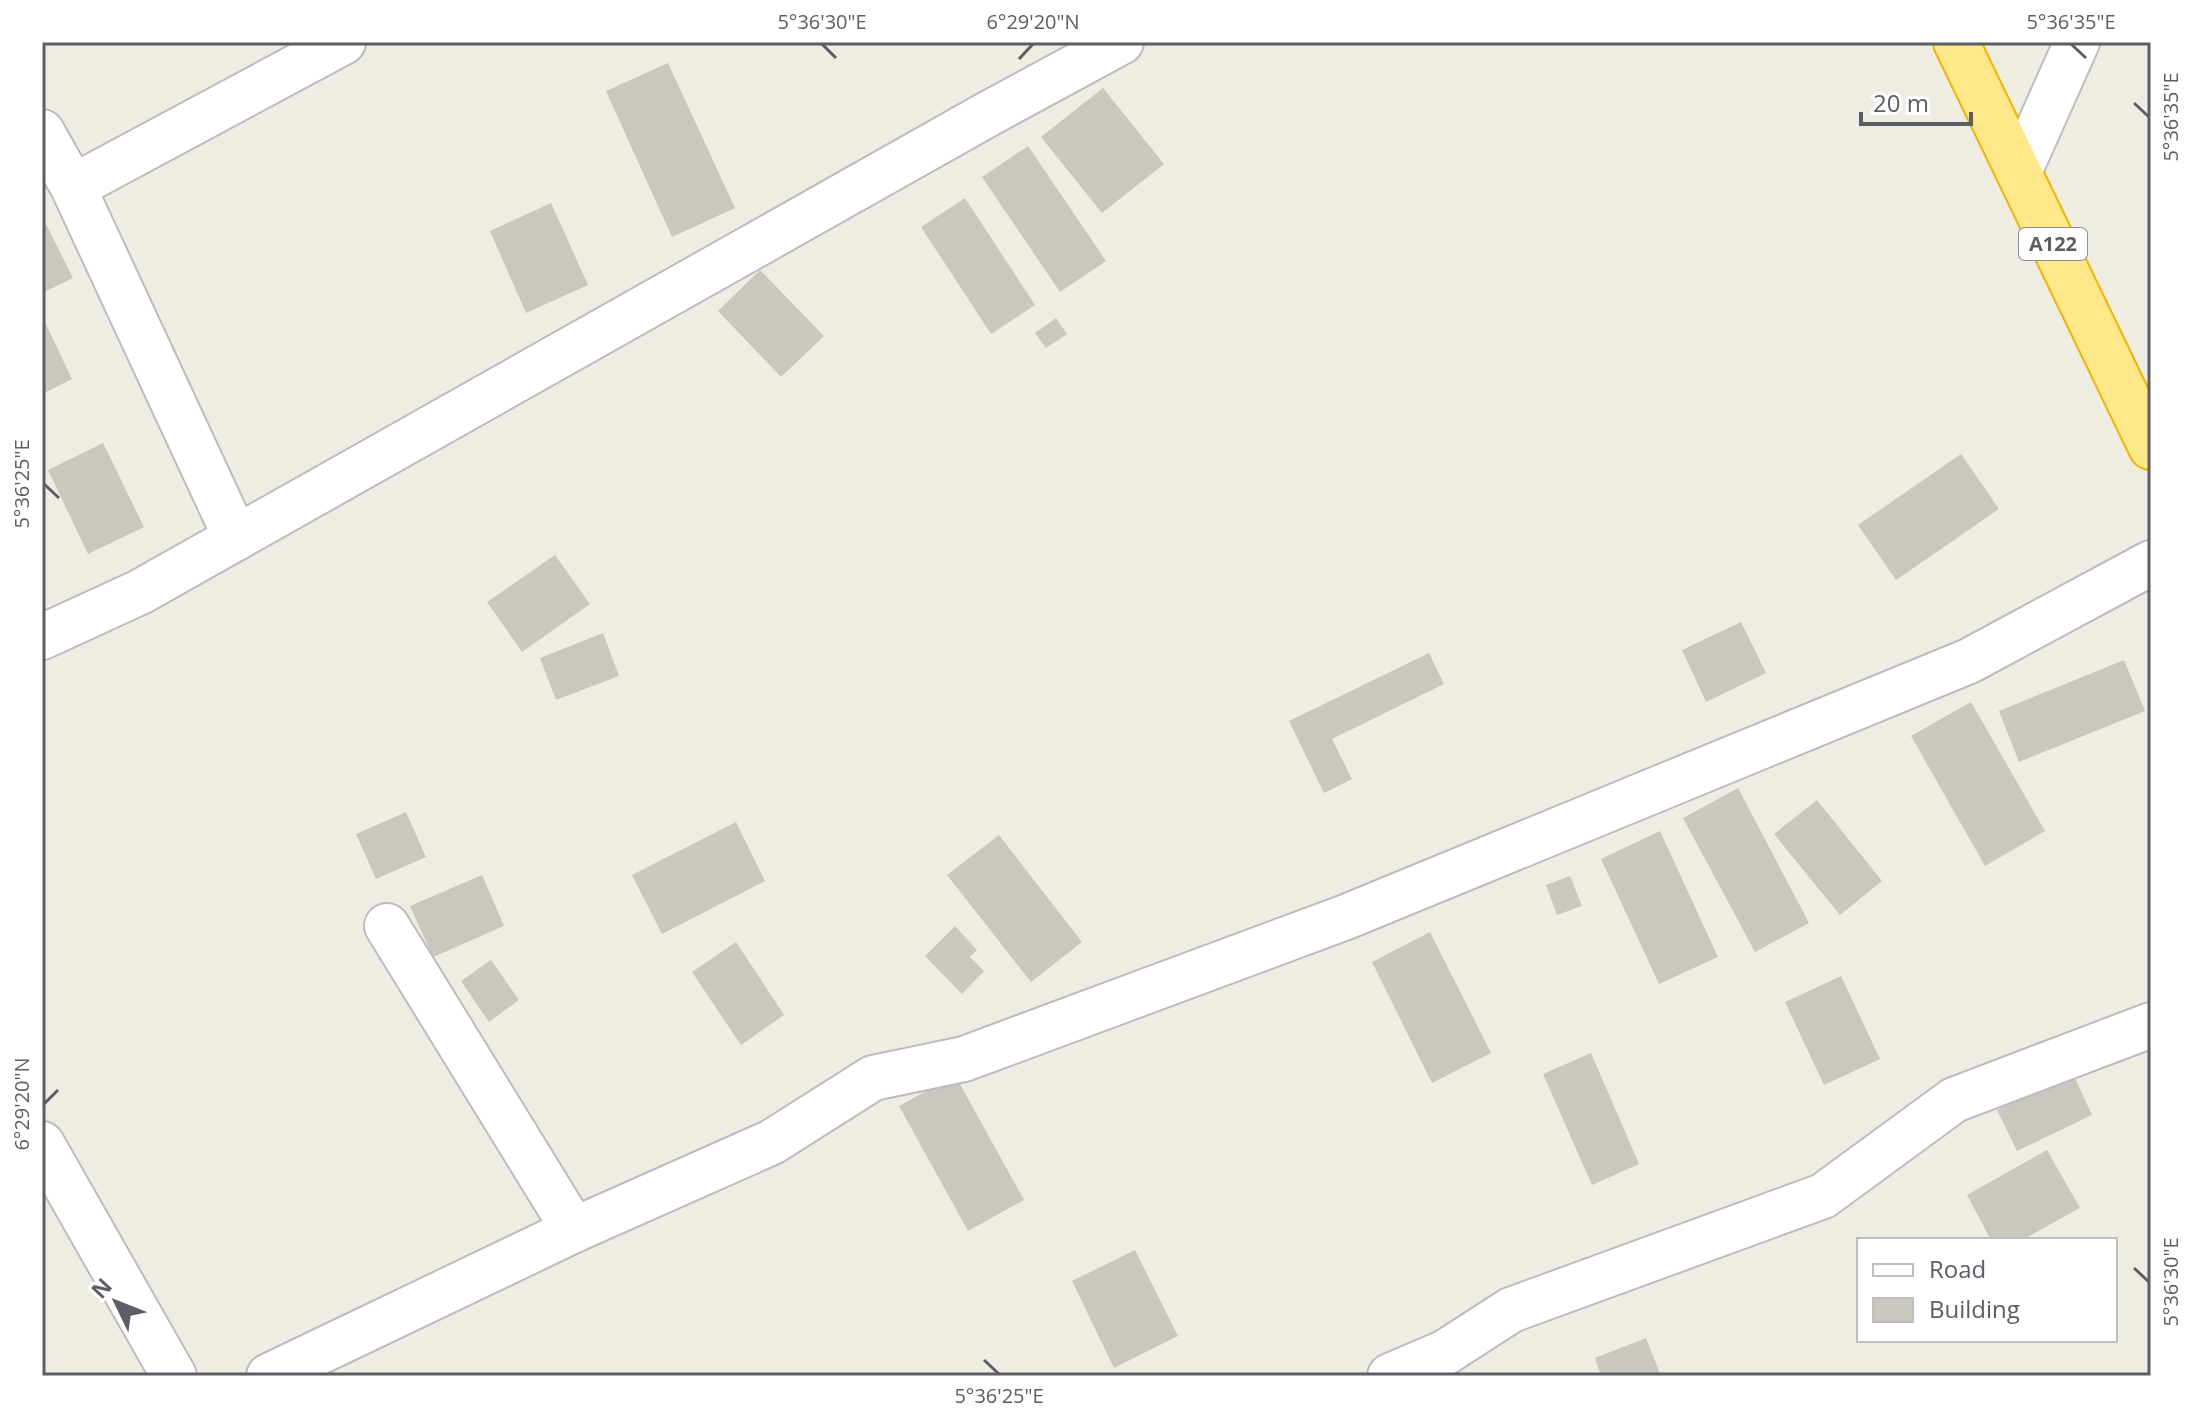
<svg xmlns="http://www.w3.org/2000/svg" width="2193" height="1418" viewBox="0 0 2193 1418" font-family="'Open Sans',sans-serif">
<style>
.building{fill:#cac7bf}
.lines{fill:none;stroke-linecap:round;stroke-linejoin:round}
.minor-casing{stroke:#babcc3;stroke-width:48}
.highway-casing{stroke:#f1b400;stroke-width:48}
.minor{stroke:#fff;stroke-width:44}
.highway{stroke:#ffe889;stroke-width:44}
.ticks{fill:none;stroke:#5b5e65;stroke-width:3}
.labels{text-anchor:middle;stroke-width:6;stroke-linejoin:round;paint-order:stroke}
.shield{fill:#fff;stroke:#8c8e93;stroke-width:2}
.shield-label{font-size:20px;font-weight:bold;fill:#5b5e65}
.neatline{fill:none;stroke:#5b5e65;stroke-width:3}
.ticks-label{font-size:20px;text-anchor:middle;fill:#5b5e65}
</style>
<rect width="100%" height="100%" fill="#efede2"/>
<g class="building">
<polygon points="668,63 735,208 672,237 606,91"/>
<polygon points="1103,88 1164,164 1102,213 1041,137"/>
<polygon points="1028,146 1106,261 1060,292 982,177"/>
<polygon points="965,198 1035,305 991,334 921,227"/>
<polygon points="551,203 588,285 526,313 490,231"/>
<polygon points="46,224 73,278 42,293 42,226"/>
<polygon points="760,270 824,336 781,377 718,311"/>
<polygon points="42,316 72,379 42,394"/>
<polygon points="1056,318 1067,334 1046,348 1035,333"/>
<polygon points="103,443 144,527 88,554 48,470"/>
<polygon points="1961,454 1999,509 1896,580 1858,525"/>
<polygon points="555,555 590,604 522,652 487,602"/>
<polygon points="1741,622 1766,673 1706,702 1682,650"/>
<polygon points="603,633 619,676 556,700 540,658"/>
<polygon points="1429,653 1444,684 1332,739 1352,779 1324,793 1289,721"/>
<polygon points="2124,660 2145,711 2019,762 1999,711"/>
<polygon points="1971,702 2045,831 1985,866 1911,736"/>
<polygon points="1738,788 1809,923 1755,952 1683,818"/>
<polygon points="1817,800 1882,881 1840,915 1774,834"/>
<polygon points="406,812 426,857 376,879 356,834"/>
<polygon points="736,822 765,881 662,934 632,875"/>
<polygon points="1660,831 1718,957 1659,984 1601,859"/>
<polygon points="999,835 1082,942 1031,982 947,875"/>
<polygon points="482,875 504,926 433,957 410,906"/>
<polygon points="1570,876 1582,906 1557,915 1546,885"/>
<polygon points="955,926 977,950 970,957 984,971 962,994 925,956"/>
<polygon points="1430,932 1491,1053 1432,1083 1372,962"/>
<polygon points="736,942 784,1015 741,1045 692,972"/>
<polygon points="491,960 519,1000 489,1022 461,981"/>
<polygon points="1841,976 1880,1059 1824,1085 1785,1002"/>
<polygon points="1591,1053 1639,1164 1592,1185 1543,1074"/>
<polygon points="2073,1074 2092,1115 2017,1151 1997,1110"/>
<polygon points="955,1075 1024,1200 968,1231 899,1106"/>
<polygon points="2047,1150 2080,1208 2022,1240 1991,1240 1967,1195"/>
<polygon points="1135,1250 1178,1336 1114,1368 1072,1281"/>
<polygon points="1646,1338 1661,1376 1601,1376 1595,1358"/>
</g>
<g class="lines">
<g class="minor-casing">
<g id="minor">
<polyline points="42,132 73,187 236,538"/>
<polyline points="2019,172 2077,42"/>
<polyline points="73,187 343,42"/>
<polyline points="42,637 140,592 988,114 1121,42"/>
<polyline points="387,926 574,1230"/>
<polyline points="42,1144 174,1376"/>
<polyline points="269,1376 574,1230 772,1142 873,1078 964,1059 1346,917 1969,661 2151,563"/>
<polyline points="1390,1376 1446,1352 1511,1310 1823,1196 1954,1100 2151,1025"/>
</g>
</g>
<g class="highway-casing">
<polyline id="highway" points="1956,42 2151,447"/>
</g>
<use href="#minor" class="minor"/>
<use href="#highway" class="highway"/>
</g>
<path class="ticks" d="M822 44 836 58M2071 44 2086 58M1019 59 1033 44M2134 103 2149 117M44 484 59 498M44 1104 58 1090M2134 1268 2149 1282M984 1360 999 1374"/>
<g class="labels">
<rect class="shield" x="2019" y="228" width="68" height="32" rx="6"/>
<g class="shield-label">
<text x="2053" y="251">A122</text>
</g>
</g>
<rect width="2193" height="1418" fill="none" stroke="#ffffff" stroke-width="88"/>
<rect x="1857" y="1238" width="260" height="104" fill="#ffffff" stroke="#bdbfc1" stroke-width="2"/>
<rect x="1873" y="1264" width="40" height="12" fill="#ffffff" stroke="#bdbfc1" stroke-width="2"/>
<text x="1929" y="1278" font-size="24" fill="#5b5e65">Road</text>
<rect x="1873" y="1298" width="40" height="24" fill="#cac7bf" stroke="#bdbfc1" stroke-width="2"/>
<text x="1929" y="1318" font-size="24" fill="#5b5e65">Building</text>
<g transform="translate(116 1302) rotate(313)" stroke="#ffffff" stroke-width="6" paint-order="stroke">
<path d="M0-6L14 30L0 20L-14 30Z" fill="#5b5e65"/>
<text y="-12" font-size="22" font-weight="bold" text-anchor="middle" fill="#5b5e65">N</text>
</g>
<path d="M1861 112v12h110v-12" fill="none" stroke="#5b5e65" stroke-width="4"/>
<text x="1873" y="112" font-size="24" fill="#5b5e65" stroke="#ffffff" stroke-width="6" paint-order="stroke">20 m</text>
<rect x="44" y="44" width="2105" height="1330" class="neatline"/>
<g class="ticks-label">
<text x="822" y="29">5°36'30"E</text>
<text x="1033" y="29">6°29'20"N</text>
<text x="2071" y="29">5°36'35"E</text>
<text transform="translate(2171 117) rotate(-90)" y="7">5°36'35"E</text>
<text transform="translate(22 484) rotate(-90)" y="7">5°36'25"E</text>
<text transform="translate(22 1104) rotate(-90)" y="7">6°29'20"N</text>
<text transform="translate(2171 1282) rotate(-90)" y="7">5°36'30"E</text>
<text x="999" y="1403">5°36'25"E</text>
</g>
</svg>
